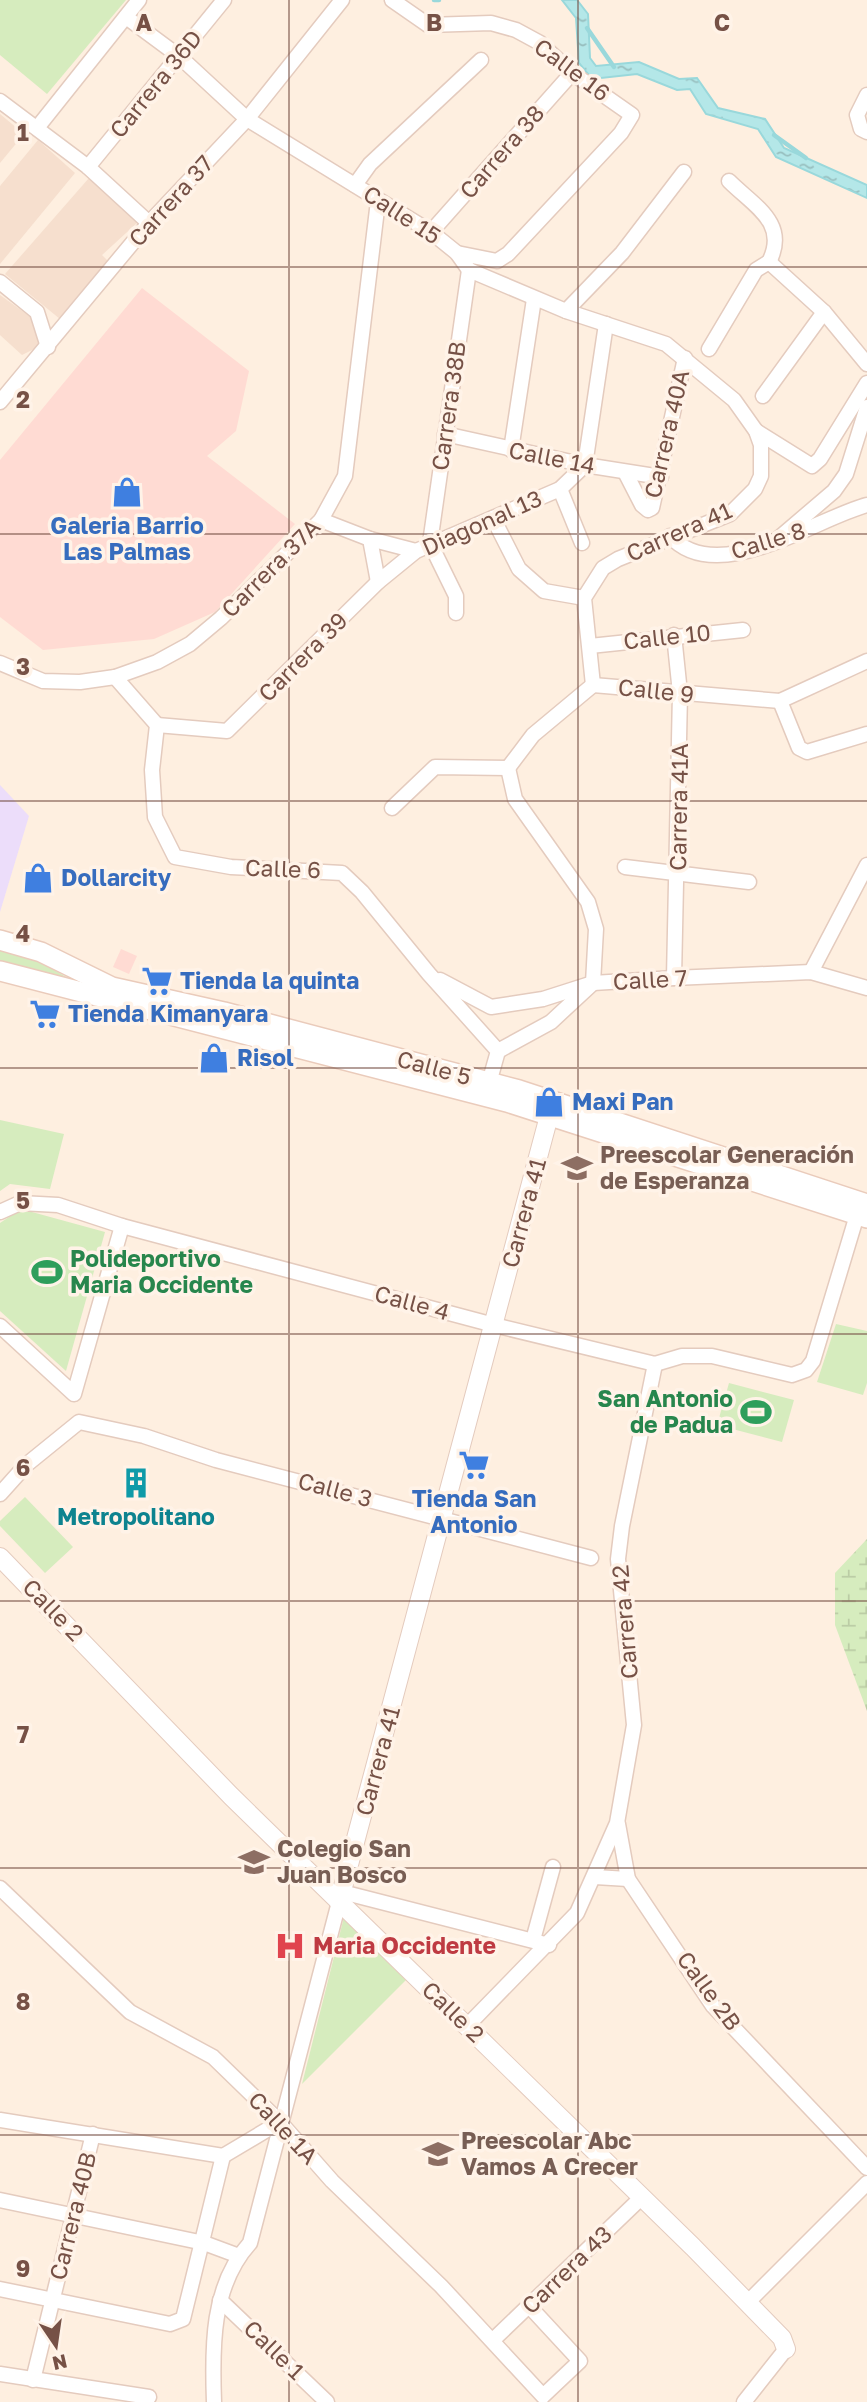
<svg xmlns="http://www.w3.org/2000/svg" width="867" height="2402" viewBox="0 0 867 2402" font-family="'Golos Text',sans-serif">
<style>
.residential{fill:#f6dfce}
.commercial{fill:#ffdbd3}
.education{fill:#ecddfa}
.green{fill:#d6ecbe}
.wetland{fill:url(#wetland-marsh)}
.water{fill:url(#water-ripples);stroke:#99d8db;stroke-width:2}
.lines{fill:none;stroke-linecap:round;stroke-linejoin:round}
.stream{stroke:#99d8db;stroke-width:4.5}
.minor-casing{stroke:#e4cbbe;stroke-width:17}
.tertiary-casing{stroke:#e4cbbe;stroke-width:20}
.secondary-casing{stroke:#eacbbb;stroke-width:22}
.minor{stroke:#fff;stroke-width:14}
.tertiary{stroke:#fff;stroke-width:18}
.secondary{stroke:#fff;stroke-width:19}
.grid{fill:none;stroke:#765146;stroke-width:2;stroke-opacity:0.55}
.labels{text-anchor:middle;stroke-width:7;stroke-linejoin:round;paint-order:stroke}
.street-label{font-size:23px;fill:#765146;stroke:#fff3e8}
.shop-label{font-size:23px;font-weight:bold;fill:#366cbe;stroke:#fff3e8;text-anchor:start}
.education-label{font-size:23px;font-weight:bold;fill:#785e54;stroke:#fff3e8;text-anchor:start}
.leisure-label{font-size:23px;font-weight:bold;fill:#27864d;stroke:#fff3e8;text-anchor:start}
.culture-label{font-size:23px;font-weight:bold;fill:#0d838f;stroke:#fff3e8}
.health-label{font-size:23px;font-weight:bold;fill:#be3a42;stroke:#fff3e8;text-anchor:start}
.grid-label{font-size:23px;text-anchor:middle;font-weight:bold;fill:#765146;stroke:#fff3e8;stroke-width:7;stroke-linejoin:round;paint-order:stroke}
</style>
<defs>
<pattern id="wetland-marsh" width="20" height="14" patternUnits="userSpaceOnUse" patternTransform="scale(1.75)"><rect width="20" height="14" fill="#d6ecbe"/><path d="M1 5h8M5 5V1M11 12h8M15 12V8" fill="none" stroke="#bbcca5"/></pattern>
<pattern id="water-ripples" width="26" height="14" patternUnits="userSpaceOnUse" patternTransform="scale(1.75)"><rect width="26" height="14" fill="#b4e7e8"/><path d="M2 4q2-2 4 0t4 0M15 11q2-2 4 0t4 0" fill="none" stroke="#97bebe"/></pattern>
</defs>
<rect width="100%" height="100%" fill="#feefe0"/>
<g class="residential">
<polygon points="0,114 24,134 0,163"/>
<polygon points="38,140 75,173 0,264 0,186"/>
<polygon points="89,178 138,222 102,255 109,262 60,319 5,274"/>
<polygon points="0,295 32,318 42,345 22,355 0,335"/>
</g>
<g class="commercial">
<polygon points="142,288 249,371 236,431 207,456 295,524 215,612 154,639 43,650 0,617 0,460"/>
<polygon points="121,949 137,956 129,974 113,967"/>
</g>
<polygon class="education" points="0,785 29,816 0,912"/>
<g class="green">
<polygon points="0,0 126,0 47,94 0,55"/>
<polygon points="0,947 26,954 68,978 0,964"/>
<polygon points="0,1120 64,1134 50,1189 10,1184 0,1191"/>
<polygon points="21,1209 105,1232 66,1371 0,1311 0,1223"/>
<polygon points="836,1324 867,1331 867,1383 863,1395 817,1382"/>
<polygon points="729,1383 794,1400 782,1442 717,1425"/>
<polygon points="25,1497 73,1547 45,1573 0,1526 0,1521"/>
<polygon points="344,1917 406,1980 302,2084"/>
</g>
<polygon class="wetland" points="867,1539 867,1711 835,1625 835,1573"/>
<polygon class="water" points="562,0 577,0 588,14 590,58 596,66 639,62 679,79 697,78 718,108 765,119 784,148 867,185 867,198 776,157 758,129 706,114 690,89 677,90 637,74 592,79 579,63 576,18"/>
<g class="lines">
<g class="stream">
<polyline points="434,0 439,0"/>
<polyline points="587,28 614,67"/>
<polyline points="774,135 806,158"/>
</g>
<g class="minor-casing">
<g id="minor">
<polyline points="392,0 428,25 491,23 516,30 540,43 572,73 632,115 621,133 508,254 497,261 457,253"/>
<polyline points="126,17 180,57 247,119 431,232 457,253 469,270 566,311 666,344 734,400 756,431 761,445 761,476 755,489 730,514 618,559 603,568 584,598 593,685"/>
<polyline points="867,95 857,115 861,129 867,132"/>
<polyline points="0,101 88,167 149,223"/>
<polyline points="37,128 139,0"/>
<polyline points="88,167 224,0"/>
<path d="M729 181C754 206 789 223 769 262"/>
<polyline points="355,185 370,164 481,60"/>
<polyline points="431,232 572,73"/>
<polyline points="769,262 824,312 867,364"/>
<polyline points="0,282 37,312 48,347"/>
<polyline points="566,311 622,253 684,172"/>
<polyline points="709,349 756,270 769,262"/>
<polyline points="763,396 824,312"/>
<polyline points="0,402 149,223 247,119 342,0"/>
<polyline points="756,431 812,466 820,459 867,383"/>
<polyline points="445,434 585,465 661,477"/>
<polyline points="511,450 534,299"/>
<polyline points="625,472 642,505 648,510 652,508 685,358"/>
<polyline points="560,489 582,543"/>
<polyline points="493,518 519,569 544,591 584,598"/>
<polyline points="321,520 370,539 416,551"/>
<path d="M670 536C717 588 815 519 867 505"/>
<polyline points="779,538 834,491 846,474 867,407"/>
<polyline points="370,539 378,582"/>
<polyline points="456,613 456,596 430,543 469,270"/>
<polyline points="674,635 680,693 674,978"/>
<polyline points="590,646 743,630"/>
<polyline points="0,663 43,681 80,682 115,677 157,662 190,644 221,618 321,520 345,476 378,201"/>
<polyline points="115,677 157,725 152,770 155,817 175,857 231,867 342,873 362,892 429,974 498,1051 489,1083"/>
<polyline points="593,685 780,701 867,661"/>
<polyline points="780,701 799,748 807,752 867,734"/>
<polyline points="157,725 227,731 378,582 416,551 560,489 585,465 606,324"/>
<polyline points="508,768 533,735 593,685"/>
<polyline points="392,808 435,767 508,768"/>
<polyline points="625,867 749,882"/>
<polyline points="811,972 867,865"/>
<polyline points="440,980 491,1007 543,999 593,983 674,978 811,972 867,988"/>
<polyline points="498,1051 551,1022 593,983 596,929 588,902 515,799 508,768"/>
<polyline points="0,1212 20,1203 58,1205 122,1226 494,1325 655,1364 682,1356 712,1356 792,1375 806,1370 813,1361 857,1215"/>
<polyline points="0,1326 74,1394 122,1226"/>
<polyline points="0,1494 26,1465 79,1422 144,1436 216,1460 591,1558"/>
<polyline points="618,1824 628,1879 713,2006 867,2168"/>
<polyline points="595,1877 628,1879"/>
<polyline points="0,1888 130,2012 213,2057 280,2122 332,2181 441,2286 543,2396 580,2361 530,2307"/>
<polyline points="342,1892 549,1945"/>
<polyline points="533,1940 553,1867"/>
<polyline points="467,2026 577,1913 617,1823 634,1725 618,1559 622,1526 655,1364"/>
<polyline points="0,2120 223,2156"/>
<polyline points="223,2156 280,2122"/>
<polyline points="0,2200 204,2243 239,2256"/>
<polyline points="0,2289 170,2324 183,2319 223,2156"/>
<polyline points="220,2300 327,2402"/>
<polyline points="747,2303 867,2183"/>
<polyline points="493,2340 641,2198"/>
<polyline points="0,2374 149,2397"/>
<polyline points="33,2380 93,2134"/>
<path d="M214 2402C212 2348 211 2286 250 2243L339 1902"/>
<polyline points="744,2402 786,2349"/>
</g>
</g>
<g class="tertiary-casing">
<g id="tertiary">
<polyline points="0,1557 231,1796 693,2247 782,2338 786,2349"/>
<polyline points="339,1902 549,1116"/>
</g>
</g>
<g class="secondary-casing">
<g id="secondary">
<polyline points="0,940 41,952 112,987 224,1012 519,1090 867,1204"/>
<polyline points="0,971 507,1102 867,1218"/>
</g>
</g>
<use href="#minor" class="minor"/>
<use href="#tertiary" class="tertiary"/>
<use href="#secondary" class="secondary"/>
</g>
<path class="grid" d="M289 0V2402M578 0V2402M0 267H867M0 534H867M0 801H867M0 1068H867M0 1334H867M0 1601H867M0 1868H867M0 2135H867"/>
<defs>
<g id="shop-bare" transform="scale(2.415)"><path d="M-5-2.5h2.3a2.7 3.5 0 0 1 5.4 0H5L5.5 6h-11ZM-1.5-2.5h3a1.5 2.3 0 0 0-3 0Z" fill="#3f7fe0" stroke="#fff3e8" stroke-width="2.5" paint-order="stroke"/></g>
<g id="supermarket-bare" transform="scale(2.415)"><path d="M-6-5.5h2.5l.6 2H6L4.5 2H-2.5L-4.4-4H-6ZM-1.5 3.2a1.3 1.3 0 1 0 .1 0ZM3 3.2a1.3 1.3 0 1 0 .1 0Z" fill="#3f7fe0" stroke="#fff3e8" stroke-width="2.5" paint-order="stroke"/></g>
<g id="school-bare" transform="scale(2.415)"><path d="M0-5L7-2L0 1L-7-2ZM-4 1L0 2.5L4 1V4Q0 6-4 4Z" fill="#8d6e63" stroke="#fff3e8" stroke-width="2.5" paint-order="stroke"/></g>
<g id="stadium-bare" transform="scale(2.415)"><path d="M0-5a6.5 5 0 1 0 0 10a6.5 5 0 1 0 0-10ZM-3.5-1.8h7v3.6h-7Z" fill="#2e9e5b" stroke="#fff3e8" stroke-width="2.5" paint-order="stroke"/></g>
<g id="building-bare" transform="scale(2.415)"><path d="M-4-6H4V6H1V3H-1V6H-4ZM-2.5-4.3h1.7v1.8h-1.7ZM.8-4.3h1.7v1.8H.8ZM-2.5-1h1.7V.8h-1.7ZM.8-1h1.7V.8H.8Z" fill="#0f9aa8" stroke="#fff3e8" stroke-width="2.5" paint-order="stroke"/></g>
<g id="hospital-bare" transform="scale(2.415)"><path d="M-5-5h3v3.5h4V-5h3V5h-3V1.5h-4V5h-3Z" fill="#e0444e" stroke="#fff3e8" stroke-width="2.5" paint-order="stroke"/></g>
</defs>
<g fill-rule="evenodd">
<use href="#shop-bare" x="127" y="492"/>
<use href="#shop-bare" x="38" y="878"/>
<use href="#supermarket-bare" x="157" y="981"/>
<use href="#supermarket-bare" x="45" y="1014"/>
<use href="#shop-bare" x="214" y="1058"/>
<use href="#shop-bare" x="549" y="1102"/>
<use href="#school-bare" x="577" y="1168"/>
<use href="#stadium-bare" x="47" y="1272"/>
<use href="#stadium-bare" x="756" y="1412"/>
<use href="#supermarket-bare" x="474" y="1465"/>
<use href="#building-bare" x="136" y="1483"/>
<use href="#school-bare" x="254" y="1862"/>
<use href="#hospital-bare" x="290" y="1946"/>
<use href="#school-bare" x="438" y="2154"/>
</g>
<g class="labels">
<g class="street-label">
<text transform="translate(572 70) rotate(37)" y="8">Calle 16</text>
<text transform="translate(156 84) rotate(-51)" y="8">Carrera 36D</text>
<text transform="translate(502 152) rotate(-49)" y="8">Carrera 38</text>
<text transform="translate(171 201) rotate(-48)" y="8">Carrera 37</text>
<text transform="translate(402 215) rotate(33)" y="8">Calle 15</text>
<text transform="translate(449 406) rotate(-82)" y="8">Carrera 38B</text>
<text transform="translate(667 434) rotate(-77)" y="8">Carrera 40A</text>
<text transform="translate(552 458) rotate(11)" y="8">Calle 14</text>
<text transform="translate(482 523) rotate(-24)" y="8">Diagonal 13</text>
<text transform="translate(679 532) rotate(-24)" y="8">Carrera 41</text>
<text transform="translate(768 541) rotate(-17)" y="8">Calle 8</text>
<text transform="translate(271 568) rotate(-45)" y="8">Carrera 37A</text>
<text transform="translate(667 637) rotate(-6)" y="8">Calle 10</text>
<text transform="translate(303 657) rotate(-45)" y="8">Carrera 39</text>
<text transform="translate(656 691) rotate(6)" y="8">Calle 9</text>
<text transform="translate(679 807) rotate(-89)" y="8">Carrera 41A</text>
<text transform="translate(283 869) rotate(2)" y="8">Calle 6</text>
<text transform="translate(650 980) rotate(-3)" y="8">Calle 7</text>
<text transform="translate(434 1068) rotate(15)" y="8">Calle 5</text>
<text transform="translate(524 1213) rotate(-75)" y="8">Carrera 41</text>
<text transform="translate(412 1303) rotate(15)" y="8">Calle 4</text>
<text transform="translate(335 1490) rotate(15)" y="8">Calle 3</text>
<text transform="translate(53 1610) rotate(46)" y="8">Calle 2</text>
<text transform="translate(625 1622) rotate(-95)" y="8">Carrera 42</text>
<text transform="translate(378 1761) rotate(-75)" y="8">Carrera 41</text>
<text transform="translate(709 1991) rotate(54)" y="8">Calle 2B</text>
<text transform="translate(453 2012) rotate(44)" y="8">Calle 2</text>
<text transform="translate(283 2128) rotate(47)" y="8">Calle 1A</text>
<text transform="translate(73 2216) rotate(-76)" y="8">Carrera 40B</text>
<text transform="translate(567 2270) rotate(-44)" y="8">Carrera 43</text>
<text transform="translate(274 2350) rotate(44)" y="8">Calle 1</text>
</g>
<g class="shop-label">
<text x="127" y="534" text-anchor="middle">Galeria Barrio<tspan x="127" dy="26">Las Palmas</tspan></text>
<text x="61" y="886">Dollarcity</text>
<text x="180" y="989">Tienda la quinta</text>
<text x="68" y="1022">Tienda Kimanyara</text>
<text x="237" y="1066">Risol</text>
<text x="572" y="1110">Maxi Pan</text>
<text x="474" y="1507" text-anchor="middle">Tienda San<tspan x="474" dy="26">Antonio</tspan></text>
</g>
<g class="education-label">
<text x="600" y="1163">Preescolar Generación<tspan x="600" dy="26">de Esperanza</tspan></text>
<text x="277" y="1857">Colegio San<tspan x="277" dy="26">Juan Bosco</tspan></text>
<text x="461" y="2149">Preescolar Abc<tspan x="461" dy="26">Vamos A Crecer</tspan></text>
</g>
<g class="leisure-label">
<text x="70" y="1267">Polideportivo<tspan x="70" dy="26">Maria Occidente</tspan></text>
<text x="733" y="1407" text-anchor="end">San Antonio<tspan x="733" dy="26">de Padua</tspan></text>
</g>
<g class="culture-label">
<text x="136" y="1525">Metropolitano</text>
</g>
<g class="health-label">
<text x="313" y="1954">Maria Occidente</text>
</g>
</g>
<g class="grid-label">
<text x="144" y="31">A</text>
<text x="434" y="31">B</text>
<text x="722" y="31">C</text>
<text x="23" y="141">1</text>
<text x="23" y="408">2</text>
<text x="23" y="675">3</text>
<text x="23" y="942">4</text>
<text x="23" y="1209">5</text>
<text x="23" y="1476">6</text>
<text x="23" y="1743">7</text>
<text x="23" y="2010">8</text>
<text x="23" y="2277">9</text>
</g>
<g transform="translate(56 2346) rotate(167)" stroke="#fff3e8" stroke-width="5" paint-order="stroke">
<path d="M0-5L12 26L0 18L-12 26Z" fill="#765146"/>
<text y="-10" font-size="19" font-weight="bold" text-anchor="middle" fill="#765146">N</text>
</g>
</svg>
